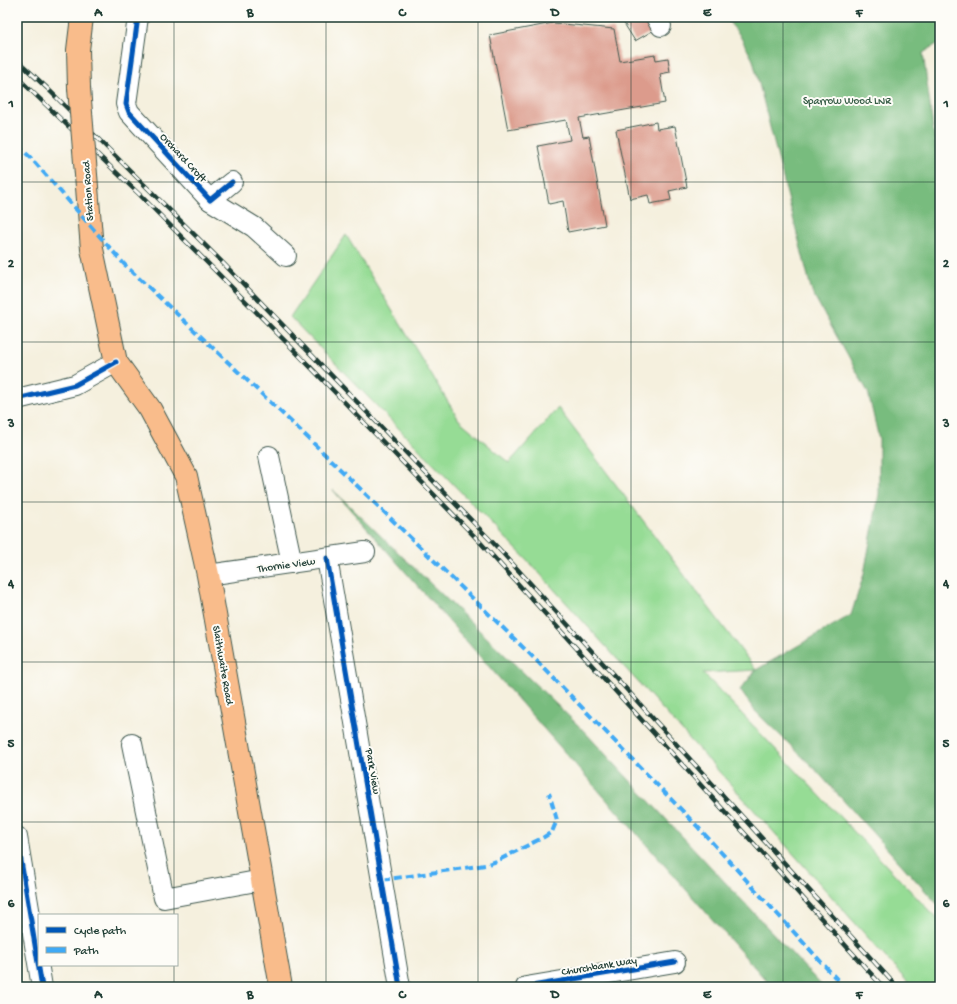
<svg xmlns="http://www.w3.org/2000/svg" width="957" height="1004" viewBox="0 0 957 1004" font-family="'Gochi Hand',sans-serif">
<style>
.green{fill:#96dc95;stroke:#5a8c64}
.forest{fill:#78bc7e;stroke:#4c7c59}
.building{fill:#dc9b8c}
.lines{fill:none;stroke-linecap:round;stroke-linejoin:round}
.minor-casing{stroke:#3f584e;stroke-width:22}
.major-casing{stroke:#3f584e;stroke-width:24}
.minor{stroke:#fff;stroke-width:20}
.major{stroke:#f9bc8b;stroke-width:22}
.rail-casing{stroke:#1f3d34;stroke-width:4.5}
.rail{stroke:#fdfcf7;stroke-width:3;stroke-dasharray:9;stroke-linecap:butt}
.major-bridge-casing{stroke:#3f584e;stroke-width:24;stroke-linecap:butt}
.major-bridge{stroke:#f9bc8b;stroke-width:22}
.quiet{stroke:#3fa9f5;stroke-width:4;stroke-dasharray:8 4;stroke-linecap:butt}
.cycleway-casing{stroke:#fdfcf7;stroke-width:8}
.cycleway{stroke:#0057b8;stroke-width:5}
.grid{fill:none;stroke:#1f3d34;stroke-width:1;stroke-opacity:0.55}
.labels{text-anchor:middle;stroke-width:4;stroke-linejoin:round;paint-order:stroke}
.park-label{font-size:11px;fill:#375d47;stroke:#fdfcf7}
.street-label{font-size:11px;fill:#1f3d34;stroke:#fdfcf7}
.neatline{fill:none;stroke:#1f3d34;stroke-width:1.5}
.grid-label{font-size:13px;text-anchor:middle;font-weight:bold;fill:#1f3d34}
</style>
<rect width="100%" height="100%" fill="#fdfcf7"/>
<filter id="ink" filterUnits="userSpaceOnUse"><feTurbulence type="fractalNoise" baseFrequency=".025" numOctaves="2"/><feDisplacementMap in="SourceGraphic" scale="8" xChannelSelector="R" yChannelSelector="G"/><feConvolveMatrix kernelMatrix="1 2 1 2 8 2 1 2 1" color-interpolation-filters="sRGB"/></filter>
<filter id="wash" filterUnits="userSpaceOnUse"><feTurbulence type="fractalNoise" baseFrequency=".012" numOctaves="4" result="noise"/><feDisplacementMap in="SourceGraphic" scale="16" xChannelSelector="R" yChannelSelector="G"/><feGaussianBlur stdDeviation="0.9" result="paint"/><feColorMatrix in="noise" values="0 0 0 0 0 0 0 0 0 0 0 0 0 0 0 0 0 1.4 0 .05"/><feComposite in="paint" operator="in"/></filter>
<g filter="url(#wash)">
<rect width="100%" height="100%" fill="#f5f0de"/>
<polygon class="green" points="346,235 459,420 509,463 558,408 756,670 703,673 940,922 940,987 912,987 781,840 532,565 290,317"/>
<g class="forest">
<polygon points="725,17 940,17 940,42 923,53 940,180 940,907 813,767 755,711 740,690 756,670 851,615 864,574 879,494 879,439 868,392 812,292 753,60 739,34"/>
<polygon points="333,490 581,728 823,987 772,987"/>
</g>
<g id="blocks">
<g class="building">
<polygon points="620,17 646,17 654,30 635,41"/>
<polygon points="553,23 614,29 620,61 655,55 656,60 668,58 670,72 660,74 665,103 579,118 583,137 589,136 605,225 568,232 563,201 549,204 538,146 570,140 566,120 508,130 490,35"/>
<polygon points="656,122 657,129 675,126 687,187 669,191 671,200 650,204 648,195 630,199 616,130"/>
</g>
</g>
</g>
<g filter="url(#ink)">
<use href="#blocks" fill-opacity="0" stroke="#3f584e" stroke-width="1"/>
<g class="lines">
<g class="minor-casing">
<g id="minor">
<polyline points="138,17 126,104 129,112 210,200 232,182"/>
<polyline points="656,17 661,26"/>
<polyline points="210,200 254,227 286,256"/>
<polyline points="17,399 75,385 116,362"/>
<polyline points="269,456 292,563"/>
<polyline points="327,558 400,987"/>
<polyline points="208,575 365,552"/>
<polyline points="132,744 164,898 262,880"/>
<polyline points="17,837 42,987"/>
<polyline points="526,987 675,962"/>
</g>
</g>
<g class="major-casing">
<g id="major">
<polyline points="79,88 78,50 82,17"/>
<polyline points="92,249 116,362 150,409 186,476 208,575 281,987"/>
</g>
</g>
<use href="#minor" class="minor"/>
<use href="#major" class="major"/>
<g class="rail-casing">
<g id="rail">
<polyline points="17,60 47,88 224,264 499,549 897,987"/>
<polyline points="17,77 141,196 290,346 479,541 738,826 883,987"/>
</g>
</g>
<use href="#rail" class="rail"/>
<g class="major-bridge-casing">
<polyline id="major-bridge" points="79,88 92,249"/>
</g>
<use href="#major-bridge" class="major-bridge"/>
<g class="quiet">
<polyline points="17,145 30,157 124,264 304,434 537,661 697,826 844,987"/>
<polyline points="382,880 485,865 497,861 544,837 552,832 557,820 549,793"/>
</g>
<g class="cycleway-casing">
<g id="cycleway">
<polyline points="138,17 126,104 129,112 210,200 232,182"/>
<polyline points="17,399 75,385 116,362"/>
<polyline points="327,558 400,987"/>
<polyline points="17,837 42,987"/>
<polyline points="526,987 675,962"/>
</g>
</g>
<use href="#cycleway" class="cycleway"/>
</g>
</g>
<path class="grid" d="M174 17V915M326 17V987M478 17V987M631 17V987M783 17V987M17 182H940M17 342H940M17 502H940M17 662H940M17 822H940M174 965V987"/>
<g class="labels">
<g class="park-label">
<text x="847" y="104">Sparrow Wood LNR</text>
</g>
<g class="street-label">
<text transform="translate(184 157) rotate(47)" y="4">Orchard Croft</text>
<text transform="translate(87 191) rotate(-94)" y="4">Station Road</text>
<text transform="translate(286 564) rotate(-8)" y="4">Thornie View</text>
<text transform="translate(224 665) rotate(80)" y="4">Slaithwaite Road</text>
<text transform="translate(374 771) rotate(80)" y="4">Park View</text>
<text transform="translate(599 965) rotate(-9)" y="4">Churchbank Way</text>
</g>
</g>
<rect width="957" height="1004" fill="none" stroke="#fdfcf7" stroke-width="44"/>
<rect x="38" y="914" width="140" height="52" fill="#fdfcf7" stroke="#a4b0a9"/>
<rect x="46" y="927" width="20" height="6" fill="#0057b8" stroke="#a4b0a9"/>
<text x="74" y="934" font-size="12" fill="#1f3d34">Cycle path</text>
<rect x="46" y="947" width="20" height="6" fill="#3fa9f5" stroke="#a4b0a9"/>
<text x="74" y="954" font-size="12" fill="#1f3d34">Path</text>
<rect x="22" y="22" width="913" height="960" class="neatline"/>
<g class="grid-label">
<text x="98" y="16">A</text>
<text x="250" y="16">B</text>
<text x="402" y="16">C</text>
<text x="555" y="16">D</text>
<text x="707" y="16">E</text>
<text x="859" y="16">F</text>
<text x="11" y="107">1</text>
<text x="946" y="107">1</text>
<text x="11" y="267">2</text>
<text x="946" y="267">2</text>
<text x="11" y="427">3</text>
<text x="946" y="427">3</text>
<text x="11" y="587">4</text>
<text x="946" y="587">4</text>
<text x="11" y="747">5</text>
<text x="946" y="747">5</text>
<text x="11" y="907">6</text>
<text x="946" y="907">6</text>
<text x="98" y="998">A</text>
<text x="250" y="998">B</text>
<text x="402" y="998">C</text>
<text x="555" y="998">D</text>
<text x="707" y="998">E</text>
<text x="859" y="998">F</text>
</g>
</svg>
